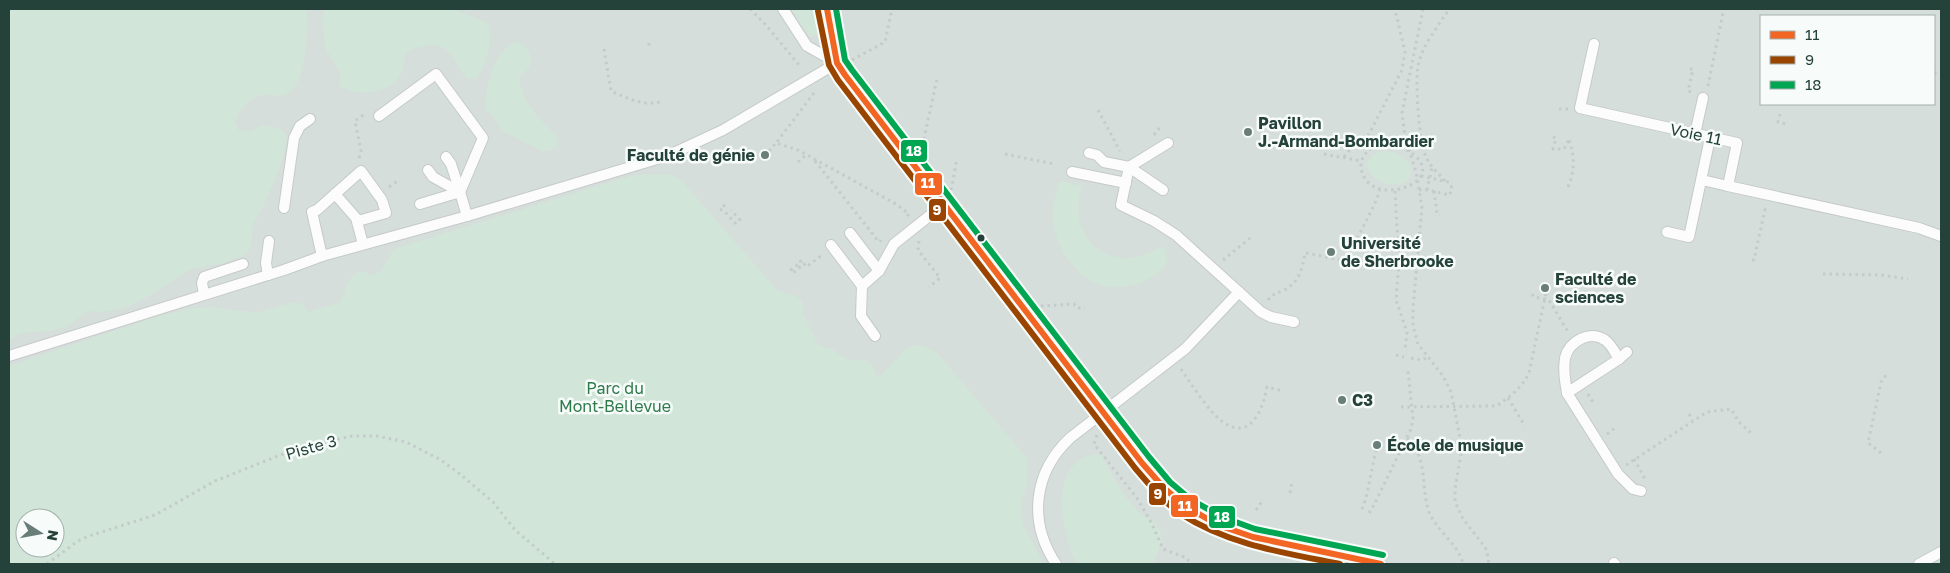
<svg xmlns="http://www.w3.org/2000/svg" width="1950" height="573" viewBox="0 0 1950 573" font-family="'Golos Text',sans-serif">
<style>
.built{fill:#d6dedb;fill-rule:evenodd}
.green{fill:#d1e6d8;fill-rule:evenodd}
.lines{fill:none;stroke-linecap:round;stroke-linejoin:round}
.service-casing{stroke:#c5cac8;stroke-width:12}
.path{stroke:#c3ccca;stroke-width:3;stroke-dasharray:2.5 4;stroke-linecap:butt}
.service{stroke:#fcfcfc;stroke-width:10}
.bus-1-casing{stroke:#f7fbf9;stroke-width:10}
.bus-2-casing{stroke:#f7fbf9;stroke-width:10}
.bus-3-casing{stroke:#f7fbf9;stroke-width:10}
.bus-1{stroke:#f26522;stroke-width:6}
.bus-2{stroke:#994500;stroke-width:6}
.bus-3{stroke:#00a651;stroke-width:6}
.poi-dot{fill:#697e78;stroke:#f7fbf9;stroke-width:2}
.bus-dot{fill:#24423a;stroke:#f7fbf9;stroke-width:2}
.labels{text-anchor:middle;stroke-width:5;stroke-linejoin:round;paint-order:stroke}
.poi-label{font-size:16px;font-weight:bold;fill:#24423a;stroke:#f7fbf9;text-anchor:start}
.street-label{font-size:16px;fill:#24423a;stroke:#f7fbf9}
.park-label{font-size:16px;fill:#2d7a4b;stroke:#f7fbf9}
.line-badge{stroke:#f7fbf9;stroke-width:2}
.badge-label{font-size:14px;text-anchor:middle;font-weight:bold;fill:#fff}
</style>
<rect width="100%" height="100%" fill="#e8edeb"/>
<path class="built" d="M9 9H1941V564H926L9 397ZM1761 16H1934V104H1761Z"/>
<g class="green">
<path d="M9 9H307C307 30 307 77 291 91 281 100 273 93 262 95 249 97 239 110 235 122L239 131H253C261 122 274 126 284 131 293 147 267 197 259 215H257V218L253 223 251 243 248 252 241 257 222 263 191 269 142 300 125 308 103 312 88 311 66 327 48 331 20 333 9 340Z"/>
<path d="M326 9H453L485 22 489 26C491 45 488 64 476 79H467C447 49 447 37 407 51 402 60 404 70 399 77 387 94 356 97 340 86V72L325 47 322 17Z"/>
<polygon points="791,9 819,9 821,33 811,37 804,29"/>
<path d="M516 42C527 44 535 59 528 69 525 73 521 72 520 77 518 80 520 84 521 88 526 107 542 122 556 135L558 141 557 147C552 149 547 152 542 151 539 150 505 132 503 131 495 122 499 119 486 110 484 91 495 47 516 42Z"/>
<path d="M1380 152C1393 150 1405 155 1411 167L1409 179C1386 197 1348 164 1380 152Z"/>
<path d="M656 174 670 175 681 180 776 289 787 294 797 296 803 304V314L819 346C824 347 830 348 835 351 838 353 841 356 844 358 859 365 870 352 876 376L879 377C900 360 907 332 937 353L1027 458V484L1021 503V512L1024 527 1044 564H9V366L163 315 189 309 211 307 257 313 294 302 302 304 308 312 341 302C346 290 347 277 360 271L373 275 380 272 394 249 634 175ZM25 518H55V548H25Z"/>
<path d="M1059 181 1082 186C1069 223 1090 261 1132 258 1144 258 1154 248 1165 247 1167 254 1168 260 1164 266 1154 283 1118 291 1101 285 1075 276 1055 246 1053 219 1052 207 1057 193 1059 181Z"/>
<path d="M1099 454 1103 458C1113 477 1124 498 1140 513 1148 520 1159 522 1161 535 1163 543 1155 555 1153 564H1077L1075 560C1061 528 1047 459 1099 454Z"/>
</g>
<g class="lines">
<g class="service-casing">
<g id="service">
<polyline points="783,9 807,46 837,63"/>
<polyline points="827,9 837,63 845,75 1142,463 1164,488 1185,506 1218,525 1253,537 1381,564"/>
<polyline points="1594,44 1580,108 1737,143 1728,186 1919,228 1941,236"/>
<polyline points="379,116 436,74 483,138 460,192"/>
<polyline points="1695,134 1703,98"/>
<polyline points="1168,143 1129,167 1121,205 1154,221 1176,235 1261,312 1271,317 1294,322"/>
<polyline points="1089,153 1097,155 1104,162 1129,167 1163,190"/>
<polyline points="446,157 451,164 460,192"/>
<polyline points="428,170 433,177 460,192"/>
<polyline points="1072,172 1126,183"/>
<polyline points="1702,180 1728,186"/>
<polyline points="420,204 460,192 467,216"/>
<polyline points="284,208 294,138 300,126 310,119"/>
<polyline points="358,221 386,213 382,200 361,171 335,194 356,218 363,244"/>
<polyline points="1667,232 1689,237 1710,138"/>
<polyline points="850,233 879,271"/>
<polyline points="831,245 862,286 879,271 894,244 943,205"/>
<polyline points="322,256 312,212 317,210 335,194"/>
<polyline points="268,275 266,263 269,241"/>
<polyline points="862,286 861,316 875,336"/>
<polyline points="204,294 202,283 204,277 243,264"/>
<polyline points="9,356 284,270 322,256 467,216 667,156 723,130 837,63"/>
<path d="M1619 359C1615 353 1612 345 1605 340 1590 330 1569 341 1565 358 1563 370 1565 381 1567 393L1618 474 1633 489 1641 491"/>
<polyline points="1567,393 1619,359 1627,352"/>
<polyline points="1614,563 1615,564"/>
<path d="M1056 564C1028 522 1033 473 1070 438L1185 349 1239 292"/>
<polyline points="1919,564 1941,552"/>
</g>
</g>
<g class="path">
<polyline points="750,9 766,25 799,65"/>
<polyline points="1423,9 1402,113 1405,136 1416,172 1422,207 1413,308 1413,326 1418,344 1443,376 1451,392 1462,448 1455,489 1455,502 1463,519 1485,547 1487,552 1489,564"/>
<polyline points="649,43 649,47"/>
<path d="M604 49 611 91C629 99 644 107 663 101"/>
<polyline points="852,60 885,42 892,9"/>
<polyline points="1690,69 1693,69 1688,91 1692,92"/>
<polyline points="1934,73 1941,71"/>
<polyline points="1708,86 1723,13"/>
<polyline points="814,93 776,143 798,150 896,204 909,214 907,216"/>
<polyline points="1559,109 1568,109"/>
<polyline points="1098,110 1120,151"/>
<polyline points="1780,114 1778,122 1786,124"/>
<polyline points="1154,135 1162,125"/>
<polyline points="1368,136 1374,147"/>
<polyline points="1553,137 1556,138 1553,149 1564,149 1569,140"/>
<path d="M1381 145C1393 145 1405 147 1414 155 1451 185 1358 213 1361 161L1368 150Z"/>
<polyline points="769,151 776,143"/>
<polyline points="921,152 937,79 940,79"/>
<polyline points="1005,154 1054,164"/>
<polyline points="1324,154 1361,161"/>
<polyline points="1344,157 1353,145 1368,136 1402,70 1405,52 1395,9"/>
<polyline points="359,158 361,151 355,121 366,113"/>
<polyline points="815,161 879,242 881,240"/>
<polyline points="798,162 806,155"/>
<polyline points="1421,176 1453,183"/>
<path d="M1445 181C1438 173 1430 166 1426 157 1419 141 1414 78 1419 62 1424 43 1439 25 1449 9"/>
<polyline points="389,187 399,180"/>
<path d="M1568 187C1575 170 1575 157 1569 140"/>
<polyline points="951,190 957,159"/>
<polyline points="1419,190 1423,189 1450,195 1452,183"/>
<polyline points="1427,190 1432,167"/>
<polyline points="1395,191 1399,262 1396,300 1407,332 1405,350"/>
<polyline points="1434,191 1437,214 1440,215"/>
<polyline points="725,205 720,209 727,214 735,223 740,220 731,210"/>
<polyline points="919,241 918,250 940,278 929,287"/>
<polyline points="1306,253 1342,260 1347,259 1377,199 1380,188"/>
<polyline points="800,260 801,262 791,270 793,273 804,264 806,267 822,255"/>
<polyline points="1223,260 1249,239 1251,234"/>
<polyline points="1752,260 1754,260 1765,209 1763,208"/>
<polyline points="1823,274 1881,275 1908,279"/>
<polyline points="1532,294 1534,297 1549,300 1568,332"/>
<path d="M1268 300C1272 294 1278 293 1284 290 1300 282 1302 269 1305 253"/>
<polyline points="1041,306 1074,304 1077,308 1085,308"/>
<polyline points="1396,355 1404,357"/>
<polyline points="1411,358 1422,360 1428,357"/>
<path d="M1181 369C1191 384 1209 412 1223 422 1251 442 1263 408 1267 387L1283 391"/>
<polyline points="1588,394 1593,402"/>
<polyline points="1508,398 1525,426"/>
<path d="M1401 407 1497 406C1510 396 1521 389 1529 373L1546 293"/>
<polyline points="1689,414 1693,420"/>
<polyline points="1607,434 1615,428"/>
<polyline points="1097,435 1094,444 1137,498 1152,524 1163,549 1184,557 1193,564"/>
<path d="M1407 438C1429 458 1420 487 1429 512 1436 530 1460 546 1463 564"/>
<polyline points="1881,453 1868,443 1881,382 1888,372"/>
<polyline points="1634,459 1645,479"/>
<polyline points="1626,465 1707,412 1731,409 1739,422 1751,433"/>
<polyline points="1290,493 1292,481"/>
<polyline points="1362,509 1366,498 1376,450"/>
<polyline points="1256,510 1263,500"/>
<polyline points="1369,513 1374,505 1411,429 1413,419 1408,371"/>
<polyline points="47,564 78,541 89,536 155,515 215,481 298,448 352,436 377,436 406,442 441,460 460,474 493,502 515,530 555,564"/>
</g>
<use href="#service" class="service"/>
<g class="bus-1-casing">
<polyline id="bus-1" points="827,9 837,63 845,75 1142,463 1164,488 1185,506 1218,525 1253,537 1381,564"/>
</g>
<g class="bus-2-casing">
<path id="bus-2" d="M818 11 829 65 838 80 1135 468C1149 484 1163 502 1181 514 1229 545 1285 553 1340 564"/>
</g>
<g class="bus-3-casing">
<polyline id="bus-3" points="836,9 845,60 852,70 1149,457 1170,482 1190,499 1222,517 1255,529 1383,555"/>
</g>
<use href="#bus-1" class="bus-1"/>
<use href="#bus-2" class="bus-2"/>
<use href="#bus-3" class="bus-3"/>
</g>
<g class="poi-dot">
<circle cx="1248" cy="132" r="5"/>
<circle cx="765" cy="155" r="5"/>
<circle cx="1331" cy="252" r="5"/>
<circle cx="1545" cy="288" r="5"/>
<circle cx="1342" cy="400" r="5"/>
<circle cx="1377" cy="445" r="5"/>
</g>
<circle class="bus-dot" cx="981" cy="238" r="4.5"/>
<g class="labels">
<g class="poi-label">
<text x="1258" y="129">Pavillon<tspan x="1258" dy="18">J.-Armand-Bombardier</tspan></text>
<text x="755" y="161" text-anchor="end">Faculté de génie</text>
<text x="1341" y="249">Université<tspan x="1341" dy="18">de Sherbrooke</tspan></text>
<text x="1555" y="285">Faculté de<tspan x="1555" dy="18">sciences</tspan></text>
<text x="1352" y="406">C3</text>
<text x="1387" y="451">École de musique</text>
</g>
<g class="street-label">
<text transform="translate(1696 134) rotate(12)" y="6">Voie 11</text>
<text transform="translate(311 447) rotate(-16)" y="6">Piste 3</text>
</g>
<g class="park-label">
<text x="615" y="394">Parc du<tspan x="615" dy="18">Mont-Bellevue</tspan></text>
</g>
</g>
<g class="line-badge">
<rect x="900" y="139" width="28" height="24" rx="5" fill="#00a651"/>
<rect x="914" y="172" width="29" height="24" rx="5" fill="#f26522"/>
<rect x="928" y="198" width="19" height="24" rx="5" fill="#994500"/>
<rect x="1148" y="482" width="19" height="24" rx="5" fill="#994500"/>
<rect x="1170" y="494" width="29" height="24" rx="5" fill="#f26522"/>
<rect x="1208" y="505" width="28" height="24" rx="5" fill="#00a651"/>
</g>
<g class="badge-label">
<text x="914" y="156">18</text>
<text x="928" y="188">11</text>
<text x="937" y="215">9</text>
<text x="1158" y="499">9</text>
<text x="1185" y="511">11</text>
<text x="1222" y="522">18</text>
</g>
<rect width="1950" height="573" fill="none" stroke="#24423a" stroke-width="20"/>
<rect x="1760" y="15" width="175" height="90" fill="#f7fbf9" stroke="#a3b1ad"/>
<rect x="1770" y="31" width="25" height="8" fill="#f26522" stroke="#a3b1ad"/>
<text x="1805" y="40" font-size="15" fill="#24423a">11</text>
<rect x="1770" y="56" width="25" height="8" fill="#994500" stroke="#a3b1ad"/>
<text x="1805" y="65" font-size="15" fill="#24423a">9</text>
<rect x="1770" y="81" width="25" height="8" fill="#00a651" stroke="#a3b1ad"/>
<text x="1805" y="90" font-size="15" fill="#24423a">18</text>
<g transform="translate(40 533) rotate(101)"><circle r="24" fill="#f7fbf9" stroke="#a3b1ad"/>
<path d="M0-4L9 19L0 12L-9 19Z" fill="#697e78"/>
<text y="-8" font-size="14" font-weight="bold" text-anchor="middle" fill="#24423a">N</text>
</g>
</svg>
